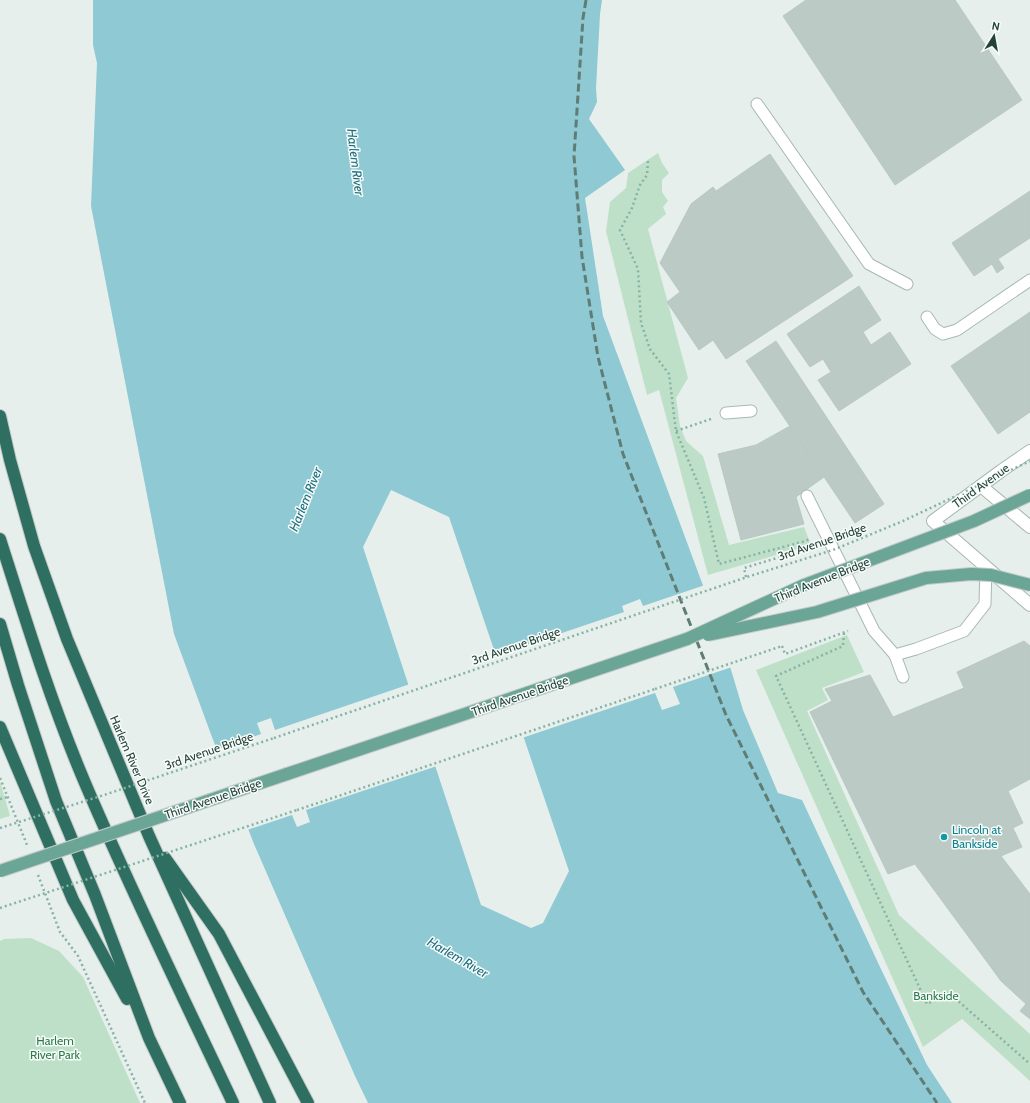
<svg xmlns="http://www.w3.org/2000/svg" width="1030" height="1103" viewBox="0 0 1030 1103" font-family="Cabin,sans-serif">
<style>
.green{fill:#bfe0c8}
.water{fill:#8ec9d4;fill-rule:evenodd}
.pier{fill:#e6efeb}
.building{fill:#bbcac4;stroke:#b8c9c2}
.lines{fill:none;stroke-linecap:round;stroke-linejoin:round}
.lane-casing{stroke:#a8b8b2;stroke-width:13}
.street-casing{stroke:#a8b8b2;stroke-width:14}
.primary-casing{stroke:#c2cac8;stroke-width:14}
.highway-casing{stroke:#c2cac8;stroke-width:14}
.path{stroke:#86b3a5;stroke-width:2.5;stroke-dasharray:2 3;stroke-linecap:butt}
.lane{stroke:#fff;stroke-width:11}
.street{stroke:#fff;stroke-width:12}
.primary{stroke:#6aa596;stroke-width:12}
.highway{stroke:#2f6f62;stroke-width:12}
.rail{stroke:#5f7d75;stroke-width:3;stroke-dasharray:8 4;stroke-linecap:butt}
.primary-bridge-casing{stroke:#c2cac8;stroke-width:14;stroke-linecap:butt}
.path-bridge{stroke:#86b3a5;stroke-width:2.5;stroke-dasharray:2 3;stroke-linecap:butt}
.primary-bridge{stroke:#6aa596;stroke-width:12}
.culture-dot{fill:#0f9aa8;stroke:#f7fbf9;stroke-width:1.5}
.labels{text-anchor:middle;stroke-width:3;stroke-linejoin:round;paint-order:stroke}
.street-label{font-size:12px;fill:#24423a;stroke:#f7fbf9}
.culture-label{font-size:12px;fill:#0d838f;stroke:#f7fbf9;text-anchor:start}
.park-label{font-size:12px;fill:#2d7a4b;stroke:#f7fbf9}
.water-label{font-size:13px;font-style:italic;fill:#1c6f80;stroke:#f7fbf9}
</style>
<rect width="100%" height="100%" fill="#e6efeb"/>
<g class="green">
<polygon points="658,153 662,163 669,173 662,180 662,192 668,201 663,207 666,214 648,229 688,378 676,398 680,426 686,441 703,456 729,545 804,527 811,545 708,575 659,390 647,395 606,231 610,202 626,188 628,173"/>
<polygon points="847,635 864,672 822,688 828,700 807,711 899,915 1030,1034 1030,1081 962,1019 923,1047 756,670"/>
<polygon points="0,781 10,816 0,819"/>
<polygon points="31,938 59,951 83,977 140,1103 0,1103 0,941 4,939"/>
</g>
<path class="water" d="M93 0H602L600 14 596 88 597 102 589 119 625 170 585 198 603 316 718 626 743 710 778 793 802 800 880 967 927 1065 952 1103H368L355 1076 254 844 212 737 174 634 91 206 97 63 93 45ZM391 490 449 517 569 871 543 923 531 928 481 905 363 547Z"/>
<g class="pier">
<polygon points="705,585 720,626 732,667 673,687 680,704 662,710 655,693 522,738 494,656 624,612 622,606 640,599 643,606"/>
<polygon points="410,684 437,766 306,810 310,822 297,827 292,815 247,830 215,750 261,734 257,723 271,718 275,730"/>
</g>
<g class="building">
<polygon points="806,0 955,0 1022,100 895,185 783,16"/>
<polygon points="770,154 853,276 726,359 713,340 699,350 667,302 680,292 660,263 691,204 713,187 716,191"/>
<polygon points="1030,191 1030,238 998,259 1004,268 997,273 992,264 974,276 952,243"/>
<polygon points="859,286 881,320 863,332 871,345 890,332 911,364 839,411 818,380 831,372 823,359 810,367 787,334"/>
<polygon points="1030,312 1030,412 998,434 951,366"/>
<polygon points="776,341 884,504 855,523 746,361"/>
<polygon points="790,426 824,477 796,497 804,524 741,540 718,454 756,445"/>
<polygon points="1024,641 1030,646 1030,779 1008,791 1023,823 1013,828 1022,847 1001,856 1030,894 1030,1019 1020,1011 1026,1004 1001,981 915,864 888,874 810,712 832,701 825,689 870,675 893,717 964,688 957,672"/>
</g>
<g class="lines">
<g class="lane-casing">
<g id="lane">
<polyline points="757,104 869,264 907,284"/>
<polyline points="927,317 935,329 943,334 957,330 1030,280"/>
<polyline points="726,413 751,411"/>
<polyline points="807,496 874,631 895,655 903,677"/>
<polyline points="895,655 916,649 964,631 985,604 986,567"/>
</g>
</g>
<g class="street-casing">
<g id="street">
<polyline points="1030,451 1001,471 933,521 1030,605"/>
<polyline points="981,486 1030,527"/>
</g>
</g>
<g class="primary-casing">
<polyline id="primary" points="287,774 687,639"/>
</g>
<g class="highway-casing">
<g id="highway">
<polyline points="0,416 10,460 34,546 67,639 149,836 270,1103"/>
<path d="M0 539C26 621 51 703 85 783 131 891 183 997 233 1103"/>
<polyline points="0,624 18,685 56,801 95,895 149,1038 180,1103"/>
<polyline points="0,727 73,900 127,999"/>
<polyline points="165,858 219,934 308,1103"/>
</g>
</g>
<g class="path">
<polyline points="648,161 647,175 640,185 632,208 620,230 638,269 641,323 650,349 669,374 676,431 704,498 719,564 802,542 810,539"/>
<polyline points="676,431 711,419"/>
<polyline points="746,577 744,568 813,547"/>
<polyline points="844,633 843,646 776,676 927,1004 949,993 1030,1064"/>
<polyline points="782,646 785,654 848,631"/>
<polyline points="274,738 629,617"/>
<polyline points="0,778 27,845"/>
<polyline points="0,799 8,797"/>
<polyline points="297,810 655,689"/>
<polyline points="38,875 60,932 78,956 145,1103"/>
</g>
<use href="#lane" class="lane"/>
<use href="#street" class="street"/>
<use href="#primary" class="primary"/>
<use href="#highway" class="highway"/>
<polyline class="rail" points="586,0 583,18 574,156 582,257 598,357 623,454 726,715 863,992 937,1103"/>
<g class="primary-bridge-casing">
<g id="primary-bridge">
<polyline points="708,635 817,612 926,578 971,574 991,575 1030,585"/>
<polyline points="687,639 804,585 974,521 1030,495"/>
<polyline points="0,871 287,774"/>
</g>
</g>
<g class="path-bridge">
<polyline points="629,617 750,576 833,550 903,521 1030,461"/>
<polyline points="655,689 782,646"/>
<polyline points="0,828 104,795 274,738"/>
<polyline points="0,908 297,810"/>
</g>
<use href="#primary-bridge" class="primary-bridge"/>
</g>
<circle class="culture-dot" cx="944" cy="837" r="4"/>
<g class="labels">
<g class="street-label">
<text transform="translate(981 486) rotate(-36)" y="4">Third Avenue</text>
<text transform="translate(822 542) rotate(-19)" y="4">3rd Avenue Bridge</text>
<text transform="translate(822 580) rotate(-22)" y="4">Third Avenue Bridge</text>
<text transform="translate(516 646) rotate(-19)" y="4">3rd Avenue Bridge</text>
<text transform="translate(520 696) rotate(-19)" y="4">Third Avenue Bridge</text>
<text transform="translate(209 751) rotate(-19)" y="4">3rd Avenue Bridge</text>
<text transform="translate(132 760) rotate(67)" y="4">Harlem River Drive</text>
<text transform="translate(213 799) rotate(-19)" y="4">Third Avenue Bridge</text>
</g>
<g class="culture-label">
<text x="952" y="834">Lincoln at<tspan x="952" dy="14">Bankside</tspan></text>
</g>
<g class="park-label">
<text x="936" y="1000">Bankside</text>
<text x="55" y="1045">Harlem<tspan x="55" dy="14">River Park</tspan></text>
</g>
<g class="water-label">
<text transform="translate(356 162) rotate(83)" y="5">Harlem River</text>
<text transform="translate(305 499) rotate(-68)" y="5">Harlem River</text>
<text transform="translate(458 957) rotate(30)" y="5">Harlem River</text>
</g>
</g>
<g transform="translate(994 36) rotate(11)" stroke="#f7fbf9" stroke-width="3" paint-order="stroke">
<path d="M0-3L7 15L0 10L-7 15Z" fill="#24423a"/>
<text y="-6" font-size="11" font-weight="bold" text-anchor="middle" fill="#24423a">N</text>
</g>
</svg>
